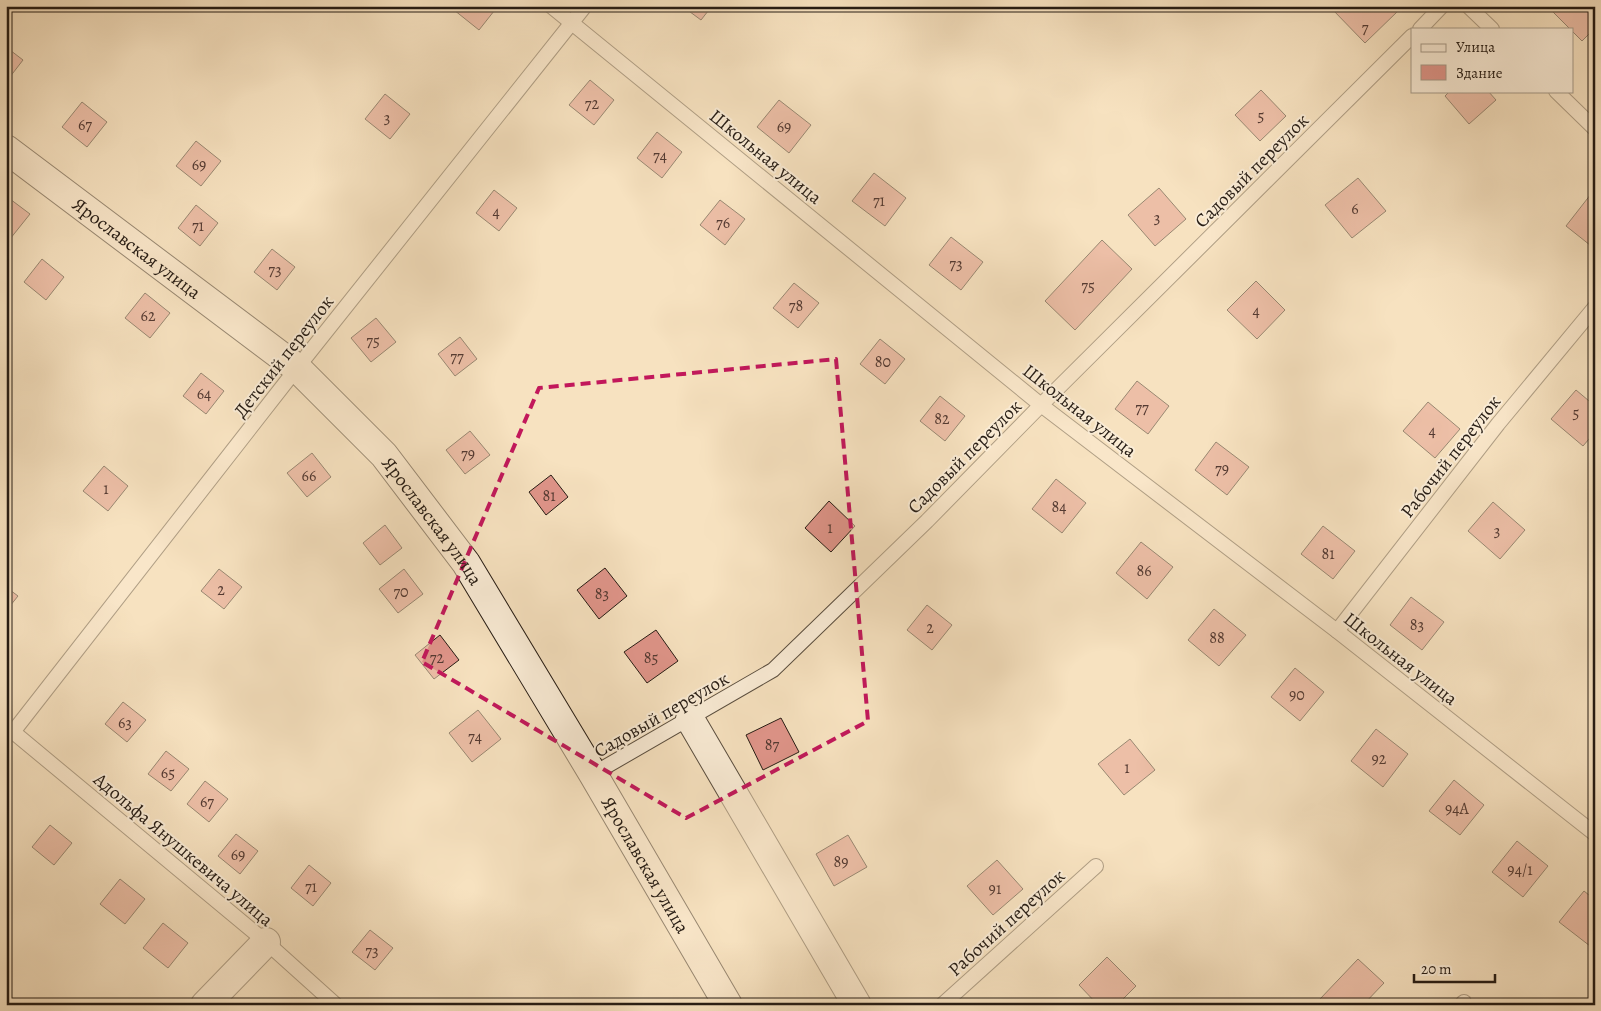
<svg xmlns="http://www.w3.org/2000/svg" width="1601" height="1011" viewBox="0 0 1601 1011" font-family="Alegreya,serif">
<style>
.building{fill:#e0958a;stroke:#261c14}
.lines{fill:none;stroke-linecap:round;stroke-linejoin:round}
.lane-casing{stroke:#5a4e3f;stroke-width:16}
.street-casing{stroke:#5a4e3f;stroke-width:30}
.secondary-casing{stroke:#261c14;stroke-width:30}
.lane{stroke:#faecd6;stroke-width:14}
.street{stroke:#faecd6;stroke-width:28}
.secondary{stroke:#faecd6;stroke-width:28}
.marked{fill:none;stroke:#c2185b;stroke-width:4;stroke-dasharray:10 6;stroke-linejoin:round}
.labels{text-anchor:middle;stroke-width:4;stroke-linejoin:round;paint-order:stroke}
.number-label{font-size:16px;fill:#543a32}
.street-label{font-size:19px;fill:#261c14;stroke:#faecd6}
</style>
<rect width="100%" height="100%" fill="#f7e2c0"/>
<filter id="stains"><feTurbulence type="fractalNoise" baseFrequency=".004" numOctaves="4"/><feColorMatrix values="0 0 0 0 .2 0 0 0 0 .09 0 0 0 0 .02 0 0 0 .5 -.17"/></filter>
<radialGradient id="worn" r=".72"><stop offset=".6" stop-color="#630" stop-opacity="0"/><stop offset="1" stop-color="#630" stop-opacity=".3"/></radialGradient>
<g class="building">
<polygon points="457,6 498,6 479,30 454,10"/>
<polygon points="682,6 712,6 701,20"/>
<polygon points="1335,6 1395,6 1399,10 1365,43 1332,9"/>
<polygon points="1550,6 1595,6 1595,28 1582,41 1572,31 1572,29 1570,29 1549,8"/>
<polygon points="6,47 23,60 6,82"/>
<polygon points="590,80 614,100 594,125 569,105"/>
<polygon points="1261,90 1286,116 1260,141 1235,115"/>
<polygon points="1450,91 1488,91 1496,100 1469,124 1445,96"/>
<polygon points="385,94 410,114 390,139 365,119"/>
<polygon points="779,100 811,125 789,153 757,127"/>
<polygon points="82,102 107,122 87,147 62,127"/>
<polygon points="657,132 682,152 662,178 637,158"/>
<polygon points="196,141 221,161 201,186 176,166"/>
<polygon points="874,173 906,198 885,226 852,201"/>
<polygon points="1358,178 1386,211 1352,238 1325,205"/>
<polygon points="1159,188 1186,219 1155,246 1128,215"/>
<polygon points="494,190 517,208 499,231 476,213"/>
<polygon points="1591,194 1595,197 1595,249 1566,226"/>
<polygon points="6,196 30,214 10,239 6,236"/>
<polygon points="720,200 745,219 725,245 700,225"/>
<polygon points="196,205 218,223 200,246 178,228"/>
<polygon points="951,237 983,262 961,290 929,265"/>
<polygon points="1102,240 1132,269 1075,330 1045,301"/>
<polygon points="272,249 295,267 277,290 254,272"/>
<polygon points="42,259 64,277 46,300 24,282"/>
<polygon points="1256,281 1285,310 1257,339 1227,310"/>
<polygon points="794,283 819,303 798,328 773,308"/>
<polygon points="145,293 170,313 150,338 125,318"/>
<polygon points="376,318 396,342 371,362 351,338"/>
<polygon points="460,337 477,359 455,376 438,354"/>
<polygon points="880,339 905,359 885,384 860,364"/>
<polygon points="201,373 224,391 206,414 183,396"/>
<polygon points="1137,381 1169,406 1148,434 1115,409"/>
<polygon points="1576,390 1595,406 1595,432 1583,446 1551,419"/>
<polygon points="940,396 965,416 945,441 920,421"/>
<polygon points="1428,402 1460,429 1435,458 1403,431"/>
<polygon points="470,431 490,455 465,474 446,450"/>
<polygon points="1216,442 1249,467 1227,495 1195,470"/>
<polygon points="312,453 331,477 307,497 287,473"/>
<polygon points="104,466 128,486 108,511 83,491"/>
<polygon points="551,475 568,497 546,515 529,492"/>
<polygon points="1056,479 1086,503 1062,533 1032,509"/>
<polygon points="829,501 855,526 831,552 805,528"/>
<polygon points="1493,502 1525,530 1500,559 1468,531"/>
<polygon points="385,525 402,548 380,565 363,543"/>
<polygon points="1323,526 1355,551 1333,579 1301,554"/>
<polygon points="1141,542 1173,567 1147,599 1116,573"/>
<polygon points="605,568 627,596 599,619 577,590"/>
<polygon points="219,569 242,587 224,609 201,591"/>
<polygon points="404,569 423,594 398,613 379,589"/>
<polygon points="6,587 18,596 6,611"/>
<polygon points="1411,597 1444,622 1422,650 1390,625"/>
<polygon points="927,605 952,625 932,650 907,630"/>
<polygon points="1214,609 1246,635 1219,666 1188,640"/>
<polygon points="656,630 678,661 647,683 624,652"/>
<polygon points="440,635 459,660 434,679 415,655"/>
<polygon points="1295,668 1324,692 1300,721 1271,697"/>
<polygon points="123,702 146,720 127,742 105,724"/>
<polygon points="478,710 501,739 472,762 449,733"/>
<polygon points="781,718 799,752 763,770 746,735"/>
<polygon points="1376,729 1408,754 1383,787 1351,761"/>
<polygon points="1130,739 1155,770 1124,795 1098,764"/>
<polygon points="166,751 189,769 171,791 148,774"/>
<polygon points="1454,780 1484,805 1460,835 1429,811"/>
<polygon points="205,781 228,799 209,822 187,804"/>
<polygon points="50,825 72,843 54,865 32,847"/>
<polygon points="236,834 258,851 240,874 218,856"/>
<polygon points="848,835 867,867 834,886 816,854"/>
<polygon points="1517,841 1548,866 1523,897 1492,872"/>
<polygon points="997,860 1023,889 993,915 967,886"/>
<polygon points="309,865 331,883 313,906 291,888"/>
<polygon points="120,879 145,899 125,924 100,904"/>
<polygon points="1584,891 1595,900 1595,940 1590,946 1559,922"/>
<polygon points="163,923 188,943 168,968 143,948"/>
<polygon points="370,930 393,948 375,970 352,952"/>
<polygon points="1107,957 1136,986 1117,1005 1098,1005 1079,985"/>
<polygon points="1358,959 1384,983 1363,1005 1326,1005 1320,999"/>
</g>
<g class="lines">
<g class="lane-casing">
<g id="lane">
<polyline points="551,6 1041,405 1337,631 1595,834"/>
<polyline points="1468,6 1492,29"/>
<polyline points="1420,29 1442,6"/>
<polyline points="1556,91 1595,129"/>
<polyline points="1337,631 1498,424 1595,307"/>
<polyline points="6,726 266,942 336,1005"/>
<polyline points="13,732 297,368 585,6"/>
<polyline points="593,774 773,670 927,521 1041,405 1412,36"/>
<polyline points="6,1004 7,1005"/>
<polyline points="942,1005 1096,866"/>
<polyline points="1461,1005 1464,1002"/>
</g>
</g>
<g class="street-casing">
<g id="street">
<polyline points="690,719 857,1005"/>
<polyline points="205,1005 266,942"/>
</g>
</g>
<g class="secondary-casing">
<g id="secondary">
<path id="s1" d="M6 149 297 368 384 455 466 563 593 774 728 1005"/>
</g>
</g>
<use href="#lane" class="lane"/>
<use href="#street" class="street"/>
<use href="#secondary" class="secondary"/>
</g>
<path d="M0 0H1601V1011H0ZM836 359 868 721 686 818 422 662 539 388Z" fill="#f7e2c0" fill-opacity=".55" fill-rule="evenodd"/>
<path class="marked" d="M836 359 868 721 686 818 422 662 539 388Z"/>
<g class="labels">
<g class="number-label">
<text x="1365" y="33">7</text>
<text x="592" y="109">72</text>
<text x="1261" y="121">5</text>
<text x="387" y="123">3</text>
<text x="85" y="130">67</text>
<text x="784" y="132">69</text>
<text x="660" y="161">74</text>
<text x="199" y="170">69</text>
<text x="879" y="206">71</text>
<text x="1355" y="214">6</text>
<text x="496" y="217">4</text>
<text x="1157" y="223">3</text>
<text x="723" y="228">76</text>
<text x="198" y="231">71</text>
<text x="956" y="269">73</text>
<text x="275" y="275">73</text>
<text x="1088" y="291">75</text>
<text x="796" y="311">78</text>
<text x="1256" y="316">4</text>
<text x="148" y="321">62</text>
<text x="373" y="346">75</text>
<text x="457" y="362">77</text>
<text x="883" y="367">80</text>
<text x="204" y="399">64</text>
<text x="1142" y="413">77</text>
<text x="1576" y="418">5</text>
<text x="942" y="424">82</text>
<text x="1432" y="436">4</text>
<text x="468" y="459">79</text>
<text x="1222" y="474">79</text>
<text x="309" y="481">66</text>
<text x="106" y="494">1</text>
<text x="549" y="501">81</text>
<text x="1059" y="512">84</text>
<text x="830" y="533">1</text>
<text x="1497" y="536">3</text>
<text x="1328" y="559">81</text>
<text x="1144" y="576">86</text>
<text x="221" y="595">2</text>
<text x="401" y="597">70</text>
<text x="602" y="599">83</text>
<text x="1417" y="630">83</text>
<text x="930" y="633">2</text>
<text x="1217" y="643">88</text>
<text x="437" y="663">72</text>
<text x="651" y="663">85</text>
<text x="1297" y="700">90</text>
<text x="125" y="728">63</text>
<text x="475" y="742">74</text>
<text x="772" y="750">87</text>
<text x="1379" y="764">92</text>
<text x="1127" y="773">1</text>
<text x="168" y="778">65</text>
<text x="207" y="807">67</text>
<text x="1457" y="814">94А</text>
<text x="238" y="860">69</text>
<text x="841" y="867">89</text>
<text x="1520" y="875">94/1</text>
<text x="311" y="892">71</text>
<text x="995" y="894">91</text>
<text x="372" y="956">73</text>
</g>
<g class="street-label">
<text transform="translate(766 156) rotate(39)" y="7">Школьная улица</text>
<text transform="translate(1251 170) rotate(-45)" y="7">Садовый переулок</text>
<text dy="7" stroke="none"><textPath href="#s1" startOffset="164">Ярославская улица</textPath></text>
<text transform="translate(283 356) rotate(-52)" y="7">Детский переулок</text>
<text transform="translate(1080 410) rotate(38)" y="7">Школьная улица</text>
<text transform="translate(964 456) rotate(-45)" y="7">Садовый переулок</text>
<text transform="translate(1450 456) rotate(-52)" y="7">Рабочий переулок</text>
<text dy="7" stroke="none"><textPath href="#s1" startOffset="569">Ярославская улица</textPath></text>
<text transform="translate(1401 658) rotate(38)" y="7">Школьная улица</text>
<text transform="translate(661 714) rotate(-30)" y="7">Садовый переулок</text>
<text transform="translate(184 849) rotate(40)" y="7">Адольфа Янушкевича улица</text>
<text dy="7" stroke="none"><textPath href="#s1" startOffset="974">Ярославская улица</textPath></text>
<text transform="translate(1006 922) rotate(-42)" y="7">Рабочий переулок</text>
</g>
</g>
<rect width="1601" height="1011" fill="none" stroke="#f7e2c0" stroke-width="25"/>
<rect x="8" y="8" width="1586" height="996" fill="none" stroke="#261c14" stroke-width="2.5"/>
<rect x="12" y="12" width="1576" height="986" fill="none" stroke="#261c14"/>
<rect x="1411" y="28" width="162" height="65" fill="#faecd6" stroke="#a59988"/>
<rect x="1421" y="44" width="25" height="8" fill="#faecd6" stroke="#a59988"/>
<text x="1456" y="52" font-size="15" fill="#261c14">Улица</text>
<rect x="1421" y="65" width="25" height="15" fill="#e0958a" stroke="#a59988"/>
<text x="1456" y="78" font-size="15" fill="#261c14">Здание</text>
<path d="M1414 974v8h81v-8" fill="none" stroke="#261c14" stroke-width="2.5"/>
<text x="1421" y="974" font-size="15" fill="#261c14" stroke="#faecd6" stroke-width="4" paint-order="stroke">20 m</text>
<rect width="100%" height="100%" filter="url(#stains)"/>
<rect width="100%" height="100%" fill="url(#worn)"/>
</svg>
